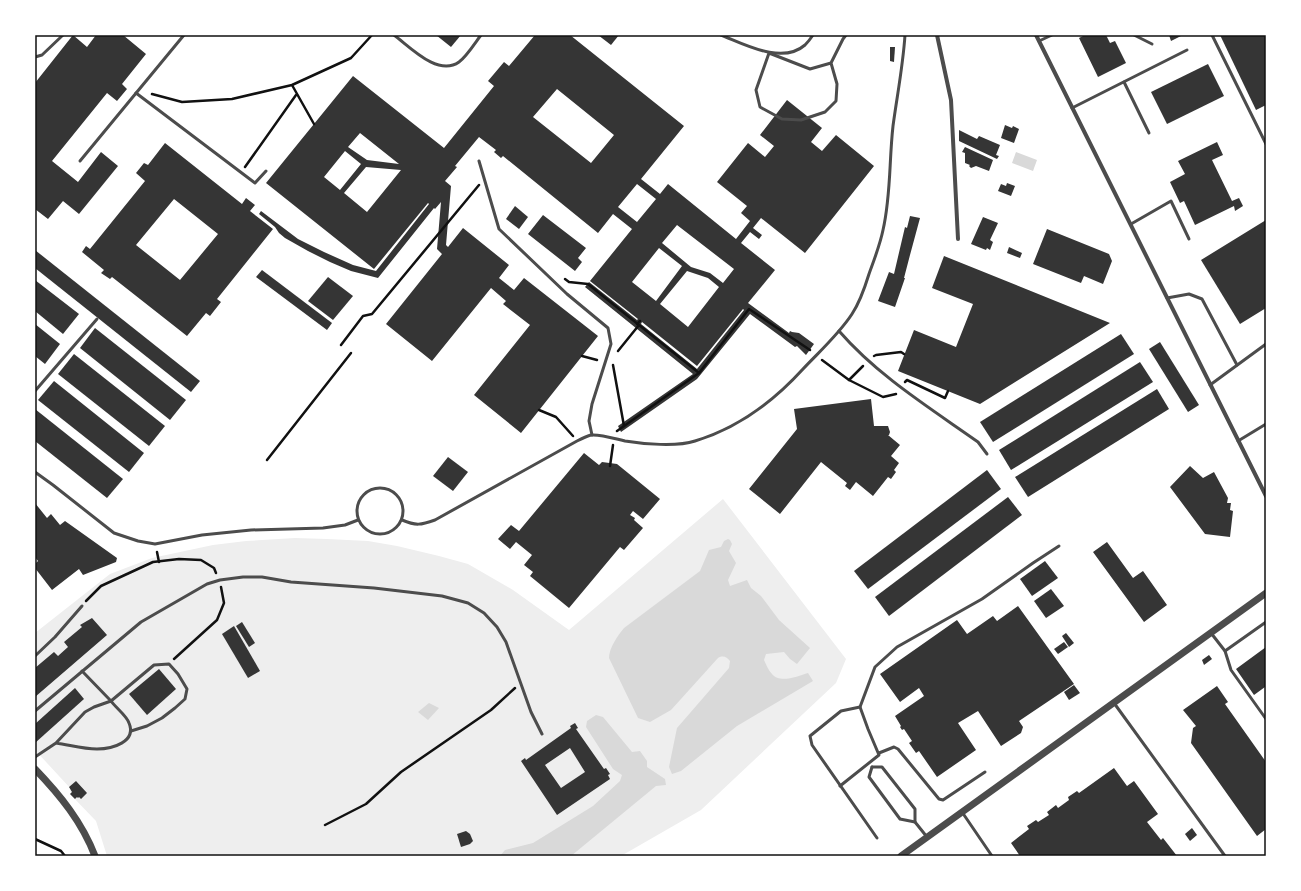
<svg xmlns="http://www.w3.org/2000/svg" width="1301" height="891" viewBox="0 0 1301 891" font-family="'DM Sans',sans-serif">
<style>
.green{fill:#eee}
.water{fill:#d9d9d9}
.building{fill:#353535;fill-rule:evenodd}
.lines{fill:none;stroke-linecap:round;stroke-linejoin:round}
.path{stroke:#111;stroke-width:2.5}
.service{stroke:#4c4c4c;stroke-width:3}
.minor{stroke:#4c4c4c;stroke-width:4}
.tertiary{stroke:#4c4c4c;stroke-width:7}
.neatline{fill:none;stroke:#111;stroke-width:1.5}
</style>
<rect width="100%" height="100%" fill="#fff"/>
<polygon class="green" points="723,499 846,659 836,683 701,810 621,856 107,856 96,821 70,794 71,792 70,791 71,789 35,750 35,633 110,574 152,558 213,545 246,541 295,538 327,539 368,541 397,546 439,556 468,564 513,590 569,630"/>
<g class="water">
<polygon points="1016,152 1037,160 1033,171 1012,163"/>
<path d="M728 539 730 540 732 544 729 551 736 563 728 580 730 586 747 580 751 588 761 596 779 620 810 648 797 664 790 659 784 652 766 654 764 660C766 664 768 670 772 674 780 684 798 676 808 673L813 681 737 726 681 771 672 774 669 767 677 728 729 668 730 661C727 657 723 655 718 658L671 710 650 722 638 718 609 658C609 648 618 635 624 628L700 571 709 550 721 547 724 541Z"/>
<polygon points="429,703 439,708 428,720 418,712"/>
<polygon points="596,715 603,717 632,752 640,751 647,761 647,767 665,779 666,785 656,786 571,856 500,856 505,850 533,843 593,806 620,781 622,775 613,769 586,727 587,721"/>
</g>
<g class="building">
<polygon points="73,35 87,47 96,35 123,35 146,54 122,84 127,89 117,101 107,93 52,161 78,182 101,152 118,166 79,214 63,201 48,219 35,209 35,83"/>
<polygon points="436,35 461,35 451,47"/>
<path d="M535 35H570L684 126 641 179 660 194 668 184 736 239 750 221 741 213 747 206 717 182 748 143 765 157 774 146 760 135 787 100 822 128 811 142 822 151 836 135 874 166 805 253 761 218 753 228 762 235 759 239 750 232 741 243 775 270 748 303 789 333 790 331 792 332 799 333 814 344 806 355 797 346 795 347 750 314 697 379 621 432 618 426 693 374 585 287 589 282 637 320 638 319 590 281 632 229 613 214 598 233 503 156 501 158 494 152 496 150 479 137 455 166 457 167 445 181 451 186 446 245 448 247 463 228 509 265 499 278 514 290 524 278 598 336 521 433 474 395 530 325 503 304 506 301 491 288 432 361 386 324 442 254 437 249 441 202 435 209 434 208 378 278 351 271 330 262 308 251 285 238 279 233 275 227 259 214 261 211 298 239 324 252 353 265 376 271 429 204 428 203 374 269 266 183 353 76 444 148 494 86 488 81 504 62 509 66ZM557 89 614 135 591 163 533 117ZM360 133 399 164 367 160 348 147ZM345 151 361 164 340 190 324 177ZM366 167 401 170 367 212 344 193ZM637 184 656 199 637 222 618 207ZM677 225 734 269 723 283 710 273 691 267 662 243ZM659 248 682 266 656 301 632 282ZM687 271 708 278 719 287 688 327 660 304ZM743 309 744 310 697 369 641 324 642 322 697 366Z"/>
<polygon points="598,35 619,35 611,45"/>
<polygon points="1085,35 1106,35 1110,43 1115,41 1126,63 1098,77 1079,38"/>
<polygon points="1169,35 1183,35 1171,41"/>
<polygon points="1220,35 1266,35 1266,105 1256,110"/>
<polygon points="890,47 895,47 894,62 890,61"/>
<polygon points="1208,64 1224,96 1167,124 1151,92"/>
<polygon points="1005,125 1012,128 1013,126 1019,129 1014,143 1001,138"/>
<polygon points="959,130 977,139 979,136 1000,145 996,155 999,156 997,159 959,141"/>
<polygon points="1217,142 1223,155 1212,160 1232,201 1239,198 1243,206 1235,211 1234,206 1195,225 1184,201 1180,203 1170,182 1185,174 1178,161"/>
<path d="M165 143 242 204 246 198 255 205 250 211 273 229 217 299 221 302 210 316 206 313 187 336 112 277 110 279 101 273 104 270 82 252 86 246 90 249 145 181 136 173 144 163 148 165ZM174 199 218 234 180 280 136 245Z"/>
<polygon points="965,147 993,160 989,171 976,166 971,168 969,166 970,165 965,163 965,153 962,152"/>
<polygon points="1007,183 1015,186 1011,196 998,191 1001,184 1006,186"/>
<polygon points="515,206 528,217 519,229 506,219"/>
<polygon points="543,215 586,248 578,258 582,262 575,271 528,234"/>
<polygon points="910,216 920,218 910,255 904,278 905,278 895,307 878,301 889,272 894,274 905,227 907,228"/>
<polygon points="983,217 998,223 990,240 993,242 990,250 987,248 986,250 971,244"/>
<polygon points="1266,220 1266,308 1240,324 1201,260"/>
<polygon points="1047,229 1109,254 1112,261 1103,284 1084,276 1081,283 1033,264"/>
<polygon points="1009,247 1022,253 1020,258 1007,253"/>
<polygon points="35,250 200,381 191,392 35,268"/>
<polygon points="944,256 1110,323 980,404 898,371 914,330 956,347 973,304 932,288"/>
<polygon points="262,270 332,323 327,330 256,277"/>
<polygon points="328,277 353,296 333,320 308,301"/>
<polygon points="35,280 79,314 63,334 35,311"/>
<polygon points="35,324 60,344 45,364 35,356"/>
<polygon points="95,328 186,400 170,420 80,348"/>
<polygon points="1121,334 1134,354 993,442 980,422"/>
<polygon points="1160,342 1199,405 1188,412 1149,349"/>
<polygon points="74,354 165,426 149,446 58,374"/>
<polygon points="1140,362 1153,382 1011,470 999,450"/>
<polygon points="54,381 144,453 129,472 38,400"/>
<polygon points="1157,389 1169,409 1028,497 1015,477"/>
<polygon points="871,399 874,426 888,426 890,432 889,435 888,435 900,445 891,456 899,463 894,470 896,472 891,479 888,477 873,496 856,482 850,490 845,486 847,483 821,462 780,514 749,489 797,429 794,409"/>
<polygon points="35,409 123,479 107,498 35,441"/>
<polygon points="584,453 599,465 602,462 617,464 660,499 643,519 633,511 630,515 635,518 634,520 643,528 624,550 620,547 569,608 530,576 533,572 524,565 532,555 516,542 510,549 498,539 511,525 519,531"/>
<polygon points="448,457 468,472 453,491 433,476"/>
<polygon points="1190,466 1203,478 1214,472 1228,498 1227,503 1231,503 1230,510 1233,511 1230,537 1205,534 1170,487"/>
<polygon points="987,470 1001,489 868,589 854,571"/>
<polygon points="1008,497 1022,515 889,616 875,597"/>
<polygon points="35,503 47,518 51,514 60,525 65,521 117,558 116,562 83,575 79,569 52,590 35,568 35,564 38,561 35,557"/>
<polygon points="1107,542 1133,578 1143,571 1167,605 1144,622 1093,552"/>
<polygon points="1045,561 1058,578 1032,596 1020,579"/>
<polygon points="1051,589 1064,606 1046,618 1034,601"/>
<polygon points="1018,606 1074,684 1019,721 1023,727 1021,733 1001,746 978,711 958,723 976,750 937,777 919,751 916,753 909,743 912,741 904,729 902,730 900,727 901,726 895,716 924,696 919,688 900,702 880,674 957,620 967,634 993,616 997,621"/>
<polygon points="92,618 107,635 35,697 35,668 54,652 58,656 68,647 64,642 82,627 80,625"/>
<polygon points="242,622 255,643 249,647 236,626"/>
<polygon points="234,626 260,671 248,678 222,634"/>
<polygon points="1066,633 1074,643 1069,647 1062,636"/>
<polygon points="1064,642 1068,647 1058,654 1054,649"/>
<polygon points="1266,647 1266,689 1265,687 1254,695 1236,669"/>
<polygon points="1209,655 1212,659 1204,665 1202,660"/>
<polygon points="159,669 176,689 147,715 129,694"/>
<polygon points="1074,685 1080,693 1069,700 1064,692"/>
<polygon points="1217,686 1228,702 1225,704 1266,762 1266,829 1257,836 1191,743 1193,728 1196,726 1183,710"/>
<polygon points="75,688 84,699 35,743 35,724"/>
<path d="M575 723 578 728 576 729 604 769 606 768 610 774 608 775 610 779 557 815 521 761 525 758 526 760 571 728 570 726ZM570 748 585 772 561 788 545 765Z"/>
<polygon points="1114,768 1127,786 1134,781 1158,814 1147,822 1161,840 1163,838 1177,856 1020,856 1011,843 1029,829 1027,826 1036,820 1038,822 1049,815 1047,812 1056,805 1058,808 1069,800 1068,797 1077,791 1079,793"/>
<polygon points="76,781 87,793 81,799 79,797 78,798 77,797 75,799 70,794 72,792 69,787"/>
<polygon points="1192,828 1197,835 1190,841 1185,834"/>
<polygon points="466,831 470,834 473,841 470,844 461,847 457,834"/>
</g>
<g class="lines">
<g class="path">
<polyline points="292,85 314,124"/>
<polyline points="152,94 182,102 232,99 292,85 351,58 372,35"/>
<polyline points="245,167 296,95"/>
<polyline points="565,279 569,282 588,284 639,325"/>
<polyline points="637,324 640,321"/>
<polyline points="341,345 363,316 372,314 479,185"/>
<polyline points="618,351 639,325 699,373"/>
<polyline points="582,356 597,360"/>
<polyline points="874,356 876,355 901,352 904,354"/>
<polyline points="822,360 849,380 883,397 896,394"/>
<polyline points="613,365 624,426"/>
<polyline points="849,380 863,366"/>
<polyline points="905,382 907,380 945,398 948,391"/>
<polyline points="539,410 556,417 573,436"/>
<polyline points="617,431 699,373 749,309 810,350"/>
<polyline points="267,460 351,353"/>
<polyline points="610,466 613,445"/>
<polyline points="157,552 159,562"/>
<polyline points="86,601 101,586 153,562 179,559 201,560 214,568 216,573"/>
<polyline points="174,659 217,620 224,603 221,587"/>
<polyline points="325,825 366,804 401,772 491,710 515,688"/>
<polyline points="35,839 61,851 65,856"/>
</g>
<g class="service">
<path d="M394 35C410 47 438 77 459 62 467 56 475 43 481 35"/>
<path d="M721 35C744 44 782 65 805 45 808 42 811 38 813 35"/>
<polyline points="1134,35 1152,44"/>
<polyline points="1212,35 1266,144"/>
<polyline points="1039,41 1052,35"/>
<polyline points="35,57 42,55 63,35"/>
<polyline points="831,63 837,84 836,101 825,112 801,120 782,119 760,107 756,90 769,53 810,69 831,63 843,39 846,35"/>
<polyline points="1124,82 1149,133"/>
<polyline points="136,93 255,183 266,171"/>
<polyline points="1072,108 1187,50"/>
<polyline points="80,161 184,35"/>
<polyline points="479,161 499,229 567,294 608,328 611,344 592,404 589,421 592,435"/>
<polyline points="1131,224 1171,201 1189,239"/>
<polyline points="1167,298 1189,294 1202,299 1237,365"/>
<path d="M839 331C878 376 930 408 978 442L987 454"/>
<polyline points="1210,385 1266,344"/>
<polyline points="35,391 97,319"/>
<polyline points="1238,441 1266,424"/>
<polyline points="35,472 53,485 114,533 138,541 155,544 202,535 251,530 323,528 345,525 358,520"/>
<circle cx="380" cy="511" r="23"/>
<path d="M402 520C416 526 421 525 435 520L577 441C581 439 587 436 591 435 600 434 616 439 625 441 643 444 677 447 695 441 738 428 773 402 803 369 820 351 839 334 852 314 860 302 865 287 869 274 874 260 880 245 883 230 891 196 889 161 893 126 897 96 903 66 905 35"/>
<polyline points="1211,633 1225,651 1231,670 1266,719"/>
<polyline points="1225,651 1266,622"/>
<polyline points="35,656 55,637 82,606"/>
<polyline points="82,671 111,701 154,665 169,664 178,674 187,689 185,699 175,708 162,718 147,726 131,731"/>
<polyline points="1114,703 1225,856"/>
<polyline points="860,707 841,711 810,736 812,745 877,838"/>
<polyline points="35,711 141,622 207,584 220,580 243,577 262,577 291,582 374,588 442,596 468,603 484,613 497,627 506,642 531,712 542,734"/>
<polyline points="879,753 894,747 898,749 939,799 943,800 985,772"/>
<path d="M35 757 56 743 85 712 94 707 111 701C115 707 127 716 129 723 137 742 112 749 97 749 83 749 70 745 56 743"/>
<polyline points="872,767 869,777 900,819 915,822 927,837"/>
<polyline points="872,767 882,767 915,809 915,822"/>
<polyline points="840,786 879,755 868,729 860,707 875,667 897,647 982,599 1033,563 1059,546"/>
<polyline points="962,812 992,856"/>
</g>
<g class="minor">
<polyline points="937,35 951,100 958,239"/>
<polyline points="1036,35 1266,496"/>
</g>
<g class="tertiary">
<path d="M35 769C60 795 82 822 95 856"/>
<polyline points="901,856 1266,593"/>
</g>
</g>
<rect width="1301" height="891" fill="none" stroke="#ffffff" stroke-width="72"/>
<rect x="36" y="36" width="1229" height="819" class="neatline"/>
</svg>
